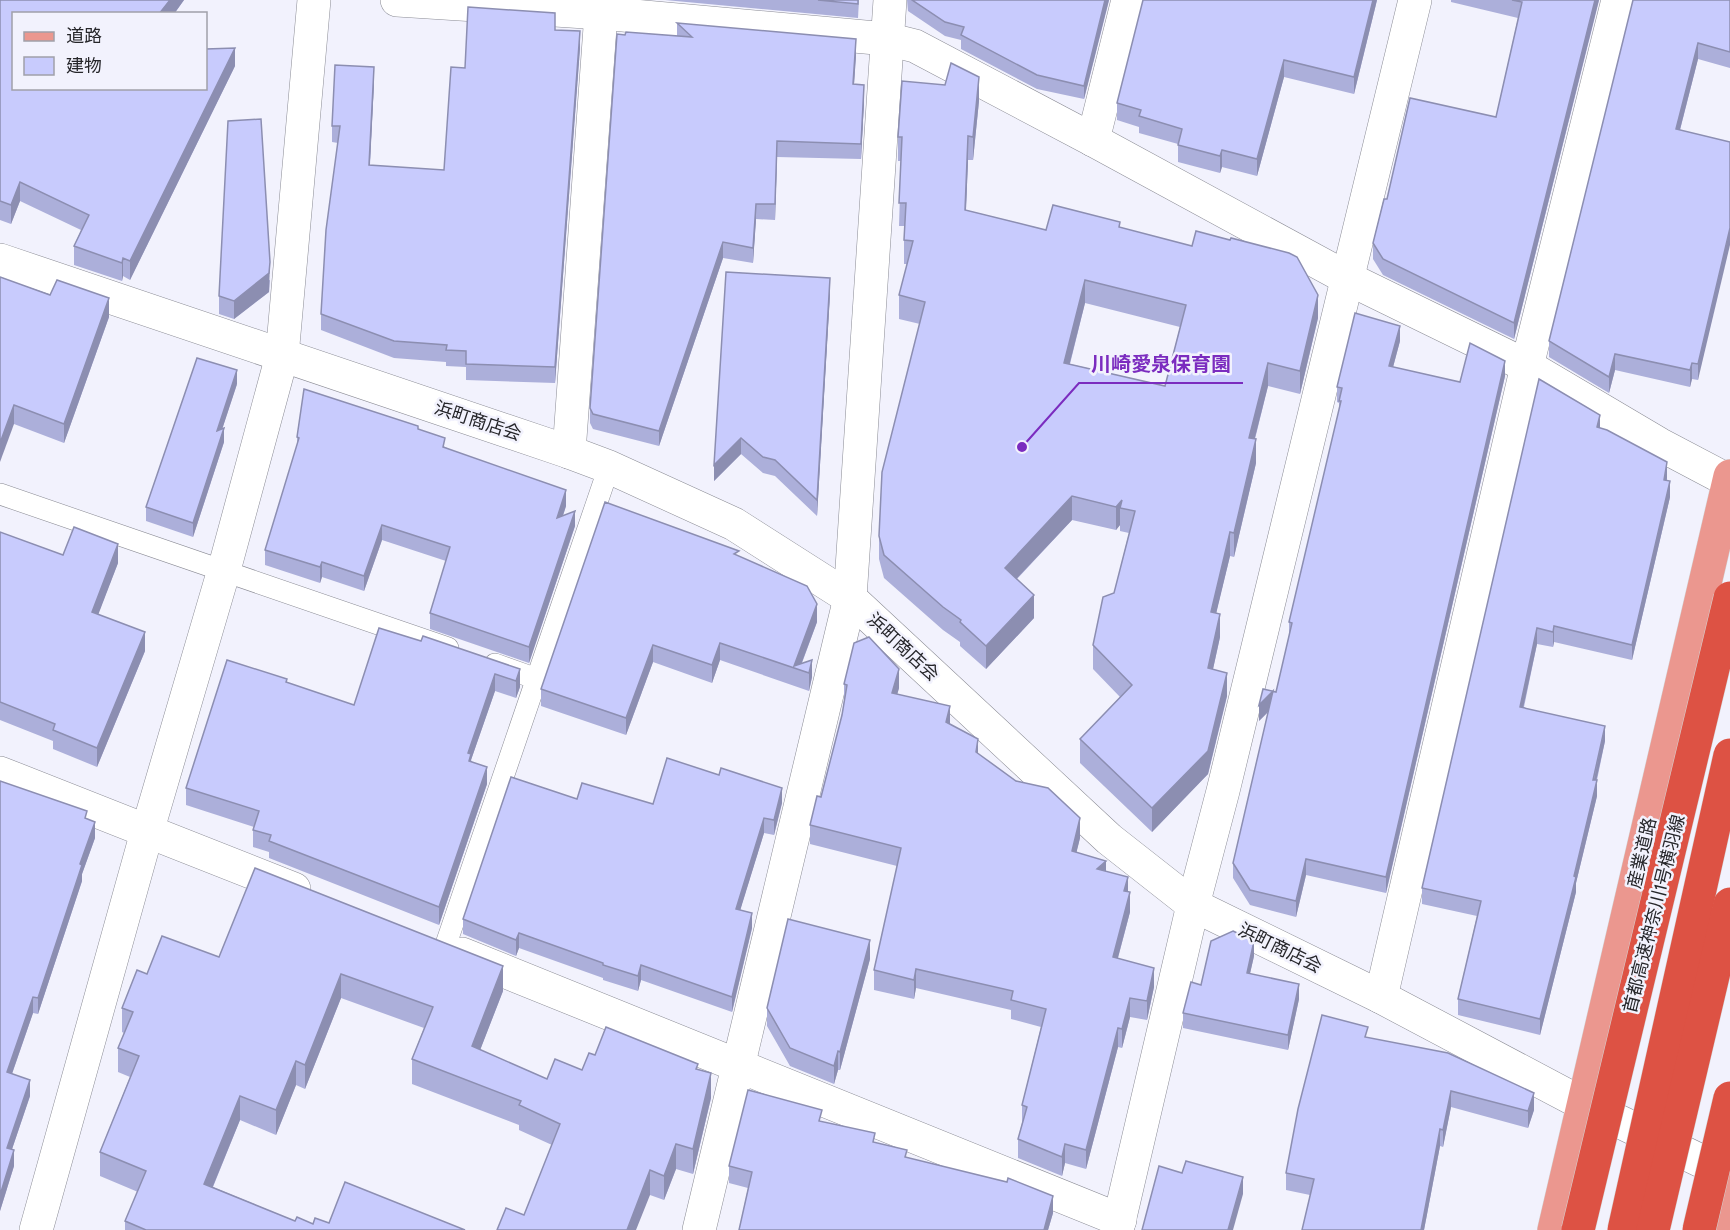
<svg xmlns="http://www.w3.org/2000/svg" width="1730" height="1230" viewBox="0 0 1730 1230" font-family="Cabin,'Noto Sans JP',sans-serif">
<style>
.lines{fill:none;stroke-linecap:round;stroke-linejoin:round}
.lane-casing{stroke:#8b8c95;stroke-width:22}
.street-casing{stroke:#8b8c95;stroke-width:34}
.primary-casing{stroke:#d4d4d4;stroke-width:34}
.lane{stroke:#fff;stroke-width:21}
.street{stroke:#fff;stroke-width:33}
.primary{stroke:#eb978f;stroke-width:33}
.highway-bridge-casing{stroke:#d4d4d4;stroke-width:34;stroke-linecap:butt}
.highway-bridge{stroke:#dd5244;stroke-width:33}
.wall{fill:#acafda;fill-rule:evenodd}
.shaded-wall{fill:#8c8eb1}
.building{fill:#c8cbfd;stroke:#8c8eb1;stroke-width:1.5;fill-rule:evenodd}
.labels{text-anchor:middle;stroke-width:5;stroke-linejoin:round;paint-order:stroke}
.street-label{font-size:18px;fill:#26262a;stroke:#f2f2fd}
.leader{fill:none;stroke:#7b2cbf;stroke-width:2}
.callout-dot{fill:#7b2cbf;stroke:#f2f2fd;stroke-width:2}
.callout-label{font-size:20px;text-anchor:middle;font-weight:bold;fill:#7b2cbf;stroke:#f2f2fd;stroke-width:5;stroke-linejoin:round;paint-order:stroke}
</style>
<rect width="100%" height="100%" fill="#f2f2fd"/>
<g class="lines">
<g class="lane-casing">
<g id="lane">
<polyline points="0,494 448,648"/>
<polyline points="495,664 537,679"/>
<polyline points="445,947 609,467"/>
</g>
</g>
<g class="street-casing">
<g id="street">
<polyline points="397,0 601,13 887,39 915,46 1093,140 1347,278 1527,366 1659,444 1729,481"/>
<polyline points="1093,140 1128,0"/>
<polyline points="0,260 569,452 609,467 734,524 850,598 1109,839 1193,905 1381,997 1583,1104 1730,1175"/>
<polyline points="569,452 602,0"/>
<polyline points="0,773 294,889"/>
<polyline points="462,954 1120,1220"/>
<polyline points="1381,997 1527,366 1618,0"/>
<polyline points="36,1230 147,832 224,570 282,356 314,0"/>
<polyline points="699,1230 850,598 890,0"/>
<polyline points="1117,1230 1193,905 1223,791 1415,0"/>
</g>
</g>
<g class="primary-casing">
<g id="primary">
<polyline points="1554,1230 1730,476"/>
<polyline points="1719,1230 1730,1186"/>
</g>
</g>
<use href="#lane" class="lane"/>
<use href="#street" class="street"/>
<use href="#primary" class="primary"/>
<g class="highway-bridge-casing">
<g id="highway-bridge">
<polyline points="1578,1230 1730,598"/>
<polyline points="1624,1230 1730,755"/>
<polyline points="1653,1230 1730,904"/>
<polyline points="1699,1230 1730,1098"/>
</g>
</g>
<use href="#highway-bridge" class="highway-bridge"/>
</g>
<g class="wall">
<polygon points="0,0 184,0 174,14 14,14 14,88 235,66 130,280 123,276 122,281 74,265 74,246 81,230 20,201 11,224 0,220"/>
<polygon points="665,0 859,0 858,18"/>
<polygon points="907,0 1109,0 1084,99 1037,89 961,49 961,40 945,36 908,11"/>
<polygon points="1377,0 1354,94 1284,77 1257,176 1222,167 1220,173 1178,162 1178,144 1139,133 1139,127 1117,120 1117,103"/>
<polygon points="1451,0 1599,0 1514,339 1383,275 1373,259 1373,243 1387,199 1496,117 1518,18 1451,2"/>
<polygon points="1633,0 1730,0 1730,68 1698,59 1680,130 1730,142 1698,380 1692,379 1690,387 1615,370 1609,393 1549,357 1549,341"/>
<polygon points="677,23 856,55 854,84 864,101 861,159 777,157 775,220 756,219 753,263 723,258 659,446 593,429 590,423 590,408 677,36"/>
<polygon points="555,30 580,48 555,383 466,380 466,367 446,366 446,362 394,358 321,330 321,314 338,143 332,142 332,126 374,83 370,165 444,170 465,68"/>
<path d="M979 101 973 160H968L966 210 1046 230 1120 227 1318 318 1300 394 1268 386 1255 439 1256 463 1234 557 1230 556 1216 613 1220 637 1213 669 1227 696 1208 774 1152 832 1080 763V739L1120 697 1093 669V645L1114 593 1129 533 1120 531V525L1116 530 1072 520 1017 579 1034 618 986 669 960 646V642L943 630 884 578 879 559V536L920 324 899 319V295L907 264H904V226H899L901 161H898V137ZM1085 303 1180 327 1165 386 1070 364Z"/>
<polygon points="0,277 109,317 64,443 14,424"/>
<polygon points="270,280 269,292 234,319 219,314 219,296"/>
<polygon points="830,294 817,516 775,476 763,473 741,454 714,481 714,465"/>
<polygon points="1400,341 1393,367 1460,382 1505,376 1386,893 1306,875 1296,917 1250,905 1233,878 1233,863 1268,712 1259,721 1276,692 1289,636 1289,622 1339,411 1339,403 1337,402 1337,387"/>
<polygon points="237,384 222,429 224,442 193,537 146,521 146,507"/>
<polygon points="1600,428 1667,478 1667,480 1670,497 1632,660 1554,642 1553,647 1537,644 1524,707 1605,741 1597,780 1597,796 1576,883 1576,892 1540,1035 1458,1015 1458,999 1477,916 1422,904 1422,888"/>
<polygon points="418,429 445,447 566,506 563,516 575,526 529,663 430,629 430,613 446,561 382,540 364,591 322,577 320,583 265,565 265,550 297,446 297,437"/>
<polygon points="0,532 63,555 118,563 98,614 145,651 97,767 53,749 53,741 0,720"/>
<polygon points="739,556 817,622 802,663 812,677 809,691 720,660 712,683 653,662 626,735 541,706 541,689"/>
<polygon points="421,641 520,669 520,687 516,698 495,691 471,760 487,784 439,925 269,858 269,852 253,847 253,830 254,827 186,805 186,788 287,683 354,705"/>
<polygon points="844,684 899,688 897,694 950,724 978,754 1080,838 1076,853 1106,871 1128,892 1130,912 1118,958 1154,987 1147,1020 1130,1017 1122,1048 1118,1047 1086,1169 1065,1163 1062,1176 1018,1158 1018,1139 1022,1123 1022,1105 1041,1027 1011,1019 1011,1010 916,988 914,999 874,990 874,970 897,866 810,844 810,825 821,797 842,715 844,701"/>
<polygon points="0,781 87,819 95,838 82,874 82,881 38,1014 33,1013 12,1074 30,1096 12,1149 14,1166 0,1211"/>
<polygon points="577,799 653,804 782,803 774,835 764,833 740,910 752,928 732,1012 641,980 638,991 603,980 603,978 519,948 516,956 463,934 463,919"/>
<polygon points="1254,956 1250,973 1299,999 1288,1050 1183,1028 1183,1013 1201,985"/>
<polygon points="219,957 503,991 480,1050 547,1079 582,1070 595,1055 698,1069 711,1098 693,1174 676,1169 664,1200 650,1195 524,1215 552,1145 519,1130 519,1125 412,1084 412,1059 424,1028 341,998 305,1089 296,1085 276,1135 240,1120 213,1187 295,1221 313,1224 329,1223 465,1230 125,1230 125,1221 138,1192 100,1176 100,1152 130,1077 118,1072 118,1048 124,1033 122,1032 122,1008 147,974"/>
<polygon points="870,959 840,1070 838,1070 834,1084 790,1066 767,1026 767,1008"/>
<polygon points="1368,1038 1534,1110 1528,1128 1451,1107 1443,1147 1440,1146 1424,1230 1302,1230 1310,1195 1286,1190 1286,1173"/>
<polygon points="822,1122 875,1143 907,1157 1053,1213 1048,1230 739,1230 748,1188 729,1183 729,1166"/>
</g>
<g class="shaded-wall">
<polygon points="170,0 184,0 174,14 159,14"/>
<polygon points="1105,0 1109,0 1084,99 1084,86"/>
<polygon points="1373,0 1377,0 1354,94 1354,77"/>
<polygon points="1595,0 1599,0 1514,339 1514,323"/>
<polygon points="580,31 580,48 555,383 555,367"/>
<polygon points="856,39 856,55 853,99 853,84"/>
<polygon points="1698,43 1698,59 1676,145 1676,129"/>
<polygon points="235,48 235,66 130,280 130,261"/>
<polygon points="1284,60 1284,77 1257,176 1257,159"/>
<polygon points="374,67 374,83 369,181 369,165"/>
<polygon points="979,77 979,101 973,160 973,137"/>
<polygon points="864,85 864,101 861,159 861,144"/>
<polygon points="968,136 968,160 965,233 965,210"/>
<polygon points="777,141 777,157 775,220 775,204"/>
<polygon points="1222,150 1222,167 1220,173 1220,156"/>
<polygon points="20,182 20,201 11,224 11,205"/>
<polygon points="756,204 756,219 753,263 753,248"/>
<polygon points="1730,228 1730,245 1698,380 1698,364"/>
<polygon points="723,242 723,258 659,446 659,431"/>
<polygon points="123,258 123,276 122,281 122,263"/>
<polygon points="270,262 269,292 234,319 234,301"/>
<polygon points="830,278 830,294 817,516 817,500"/>
<polygon points="1085,280 1085,303 1064,386 1064,363"/>
<polygon points="1318,295 1318,318 1300,394 1300,371"/>
<polygon points="109,298 109,317 64,443 64,424"/>
<polygon points="1400,326 1400,341 1389,382 1389,366"/>
<polygon points="1615,354 1615,370 1609,393 1609,377"/>
<polygon points="1505,361 1505,376 1386,893 1386,877"/>
<polygon points="1268,363 1268,386 1249,461 1249,438"/>
<polygon points="1692,363 1692,379 1690,387 1690,370"/>
<polygon points="237,370 237,384 217,445 217,431"/>
<polygon points="14,405 14,424 0,462 0,443"/>
<polygon points="1600,415 1600,431 1597,427"/>
<polygon points="224,428 224,442 193,537 193,523"/>
<polygon points="741,438 741,454 714,481 714,465"/>
<polygon points="1256,439 1256,463 1234,557 1234,533"/>
<polygon points="1667,462 1667,478 1664,496 1664,480"/>
<polygon points="1670,481 1670,497 1632,660 1632,645"/>
<polygon points="566,490 566,506 557,533 557,518"/>
<polygon points="1072,496 1072,520 1005,591 1005,568"/>
<polygon points="1122,500 1120,508 1120,525 1116,530 1116,507"/>
<polygon points="575,511 575,526 529,663 529,647"/>
<polygon points="382,525 382,540 364,591 364,576"/>
<polygon points="1230,532 1230,556 1211,635 1211,612"/>
<polygon points="118,544 118,563 92,631 92,612"/>
<polygon points="322,562 322,577 320,583 320,567"/>
<polygon points="1034,595 1034,618 986,669 986,646"/>
<polygon points="817,604 817,622 799,670 794,666"/>
<polygon points="1220,614 1220,637 1208,692 1208,668"/>
<polygon points="1554,626 1554,642 1553,647 1553,632"/>
<polygon points="1537,628 1537,644 1520,722 1520,707"/>
<polygon points="145,632 145,651 97,767 97,748"/>
<polygon points="720,643 720,660 712,683 712,665"/>
<polygon points="653,645 653,662 626,735 626,718"/>
<polygon points="812,660 812,677 809,691 809,673"/>
<polygon points="520,669 520,687 516,698 516,681"/>
<polygon points="899,669 899,688 892,713 892,693"/>
<polygon points="1227,673 1227,696 1208,774 1152,832 1152,808"/>
<polygon points="495,674 495,691 471,760 471,771 468,753"/>
<polygon points="1273,691 1273,707 1259,721 1259,705"/>
<polygon points="950,706 950,725 946,722"/>
<polygon points="1605,726 1605,741 1593,795 1597,780 1597,796 1576,883 1576,892 1540,1035 1540,1019 1574,876"/>
<polygon points="978,739 978,758 976,752"/>
<polygon points="487,767 487,784 439,925 439,907"/>
<polygon points="782,788 782,803 774,835 774,820"/>
<polygon points="764,818 764,833 736,924 736,909"/>
<polygon points="1080,818 1080,838 1072,871 1072,851"/>
<polygon points="95,822 95,838 82,874 82,881 38,1014 38,998 80,864"/>
<polygon points="1306,859 1306,875 1296,917 1296,901"/>
<polygon points="1106,861 1106,880 1097,869"/>
<polygon points="1128,877 1128,896 1124,891"/>
<polygon points="1130,892 1130,912 1113,976 1113,957"/>
<polygon points="752,913 752,928 732,1012 732,997"/>
<polygon points="519,933 519,948 516,956 516,940"/>
<polygon points="870,940 870,959 840,1070 840,1052"/>
<polygon points="1254,941 1254,956 1247,987 1247,973"/>
<polygon points="641,965 641,980 638,991 638,976"/>
<polygon points="503,966 503,991 472,1071 472,1046"/>
<polygon points="1154,968 1154,987 1147,1020 1147,1001"/>
<polygon points="916,969 916,988 914,999 914,980"/>
<polygon points="341,974 341,998 305,1089 305,1065"/>
<polygon points="1299,984 1299,999 1288,1050 1288,1035"/>
<polygon points="33,997 33,1013 7,1088 7,1072"/>
<polygon points="1130,998 1130,1017 1122,1048 1122,1029"/>
<polygon points="1118,1028 1118,1047 1086,1169 1086,1150"/>
<polygon points="838,1051 838,1070 834,1084 834,1066"/>
<polygon points="296,1061 296,1085 276,1135 276,1110"/>
<polygon points="711,1073 711,1098 693,1174 693,1149"/>
<polygon points="30,1080 30,1096 7,1164 7,1148"/>
<polygon points="1451,1091 1451,1107 1443,1147 1443,1130"/>
<polygon points="1534,1093 1534,1110 1528,1128 1528,1111"/>
<polygon points="240,1096 240,1120 204,1208 204,1184"/>
<polygon points="1440,1129 1440,1146 1424,1230 1421,1230"/>
<polygon points="676,1144 676,1169 664,1200 664,1176"/>
<polygon points="1065,1144 1065,1163 1062,1176 1062,1157"/>
<polygon points="14,1150 14,1166 0,1211 0,1195"/>
<polygon points="650,1170 650,1195 636,1230 627,1230"/>
<polygon points="1243,1177 1243,1194 1233,1230 1228,1230"/>
<polygon points="1053,1196 1053,1213 1048,1230 1044,1230"/>
</g>
<g class="building">
<polygon points="0,0 170,0 159,14 14,14 14,88 206,88 206,49 235,48 130,261 123,258 122,263 74,246 89,215 20,182 11,205 0,201"/>
<polygon points="818,0 858,0 858,4"/>
<polygon points="912,0 1105,0 1084,86 1037,75 961,35 964,27 945,22"/>
<polygon points="1143,0 1373,0 1354,77 1284,60 1257,159 1222,150 1220,156 1178,145 1182,129 1139,116 1141,110 1117,103"/>
<polygon points="1512,0 1595,0 1514,323 1383,259 1373,243 1384,199 1387,199 1410,98 1496,117 1522,2"/>
<polygon points="1633,0 1730,0 1730,52 1698,43 1676,129 1730,142 1730,228 1698,364 1692,363 1690,370 1615,354 1609,377 1549,341"/>
<polygon points="468,7 555,13 555,30 580,31 555,367 466,364 466,351 446,350 447,345 394,341 321,314 326,230 340,126 332,126 335,65 374,67 369,165 444,170 451,67 465,68"/>
<polygon points="677,23 856,39 853,84 864,85 861,144 777,141 775,204 756,204 753,248 723,242 659,431 593,414 590,408 617,34 625,35 626,32 692,37"/>
<path d="M951 63 979 77 973 137 968 136 965 210 1046 230 1053 205 1120 222 1119 227 1192 246 1196 231 1230 240 1231 238 1289 253 1297 257 1318 295 1300 371 1268 363 1249 438 1256 439 1234 533 1230 532 1211 612 1220 614 1208 668 1227 673 1208 751 1152 808 1080 739 1132 685 1093 645 1103 597 1114 593 1135 511 1120 508 1122 500 1116 507 1072 496 1005 568 1034 595 986 646 960 622 961 620 943 607 884 555 879 536 882 472 925 302 899 295 913 241 904 240 906 203H899L902 137H898L902 81 945 85ZM1085 280 1186 305 1165 386 1064 363Z"/>
<polygon points="261,119 270,262 269,273 234,301 219,296 228,121"/>
<polygon points="726,272 830,278 817,500 775,460 763,457 741,438 714,465"/>
<polygon points="0,277 50,295 57,280 109,298 64,424 14,405 0,443"/>
<polygon points="1355,313 1400,326 1389,366 1460,382 1470,343 1505,361 1386,877 1306,859 1296,901 1250,890 1233,863 1273,691 1259,705 1263,689 1276,692 1292,623 1289,622 1341,401 1339,401 1342,388 1337,387"/>
<polygon points="197,358 237,370 217,431 224,428 193,523 146,507"/>
<polygon points="1539,379 1600,415 1597,427 1607,430 1667,462 1664,480 1670,481 1632,645 1554,626 1553,632 1537,628 1520,707 1605,726 1593,780 1597,780 1574,876 1576,877 1540,1019 1458,999 1481,901 1422,888"/>
<polygon points="304,389 418,426 418,429 445,438 443,447 566,490 557,518 575,511 529,647 430,613 450,547 382,525 364,576 322,562 320,567 265,550 299,438 297,437"/>
<polygon points="605,502 739,551 734,554 807,586 817,604 794,666 812,660 809,673 720,643 712,665 653,645 626,718 541,689"/>
<polygon points="74,527 118,544 92,612 145,632 97,748 53,730 55,724 0,702 0,532 63,555"/>
<polygon points="379,628 421,641 423,636 520,669 516,681 495,674 468,753 471,754 469,761 487,767 439,907 269,841 271,835 253,830 259,811 186,788 227,660 287,679 286,682 354,705"/>
<polygon points="869,637 899,669 892,693 950,706 946,722 978,739 976,752 1016,781 1048,788 1080,818 1072,851 1106,861 1097,869 1128,877 1124,891 1130,892 1113,957 1154,968 1147,1001 1130,998 1122,1029 1118,1028 1086,1150 1065,1144 1062,1157 1018,1139 1027,1107 1022,1105 1046,1009 1011,1000 1013,991 916,969 914,980 874,970 901,848 810,825 817,796 821,797 842,715 847,685 844,684 854,643"/>
<polygon points="667,758 719,775 721,768 782,788 774,820 764,818 736,909 752,913 732,997 641,965 638,976 603,965 603,963 519,933 516,940 463,919 511,777 577,799 582,783 653,804"/>
<polygon points="0,781 87,811 85,818 95,822 80,864 82,865 38,998 33,997 7,1072 30,1080 7,1148 14,1150 0,1195"/>
<polygon points="255,868 503,966 472,1046 547,1079 555,1059 582,1070 589,1053 595,1055 606,1027 698,1064 696,1069 711,1073 693,1149 676,1144 664,1176 650,1170 627,1230 497,1230 506,1208 524,1215 560,1124 519,1105 521,1101 412,1059 433,1007 341,974 305,1065 296,1061 276,1110 240,1096 204,1184 295,1221 297,1217 313,1224 315,1218 329,1223 345,1182 465,1230 146,1230 125,1221 146,1171 100,1152 139,1056 118,1048 133,1012 122,1008 137,970 147,974 162,936 219,957"/>
<polygon points="788,919 870,940 840,1052 838,1051 834,1066 790,1048 767,1008"/>
<polygon points="1233,931 1254,941 1247,973 1299,984 1288,1035 1183,1013 1191,982 1201,985 1211,941"/>
<polygon points="1322,1015 1368,1027 1365,1037 1448,1053 1534,1093 1528,1111 1451,1091 1443,1130 1440,1129 1421,1230 1302,1230 1314,1179 1286,1173 1298,1109"/>
<polygon points="748,1090 822,1110 819,1121 875,1133 873,1142 907,1150 905,1157 1007,1182 1008,1178 1053,1196 1044,1230 739,1230 752,1172 729,1166"/>
<polygon points="1186,1161 1243,1177 1228,1230 1142,1230 1159,1166 1182,1173"/>
</g>
<g class="labels">
<g class="street-label">
<text transform="translate(478 421) rotate(18)" y="6">浜町商店会</text>
<text transform="translate(903 647) rotate(43)" y="6">浜町商店会</text>
<text transform="translate(1642 853) rotate(-77)" y="6">産業道路</text>
<text transform="translate(1654 914) rotate(-76)" y="6">首都高速神奈川1号横羽線</text>
<text transform="translate(1280 948) rotate(26)" y="6">浜町商店会</text>
</g>
</g>
<path class="leader" d="M1022 447L1079 383H1243"/>
<circle class="callout-dot" cx="1022" cy="447" r="6"/>
<g class="callout-label">
<text x="1161" y="371">川崎愛泉保育園</text>
</g>
<rect x="12" y="12" width="195" height="78" fill="#f2f2fd" stroke="#a0a0a9" stroke-width="1.5"/>
<rect x="24" y="32" width="30" height="9" fill="#eb978f" stroke="#a0a0a9" stroke-width="1.5"/>
<text x="66" y="42" font-size="18" fill="#26262a">道路</text>
<rect x="24" y="57" width="30" height="18" fill="#c8cbfd" stroke="#a0a0a9" stroke-width="1.5"/>
<text x="66" y="72" font-size="18" fill="#26262a">建物</text>
</svg>
